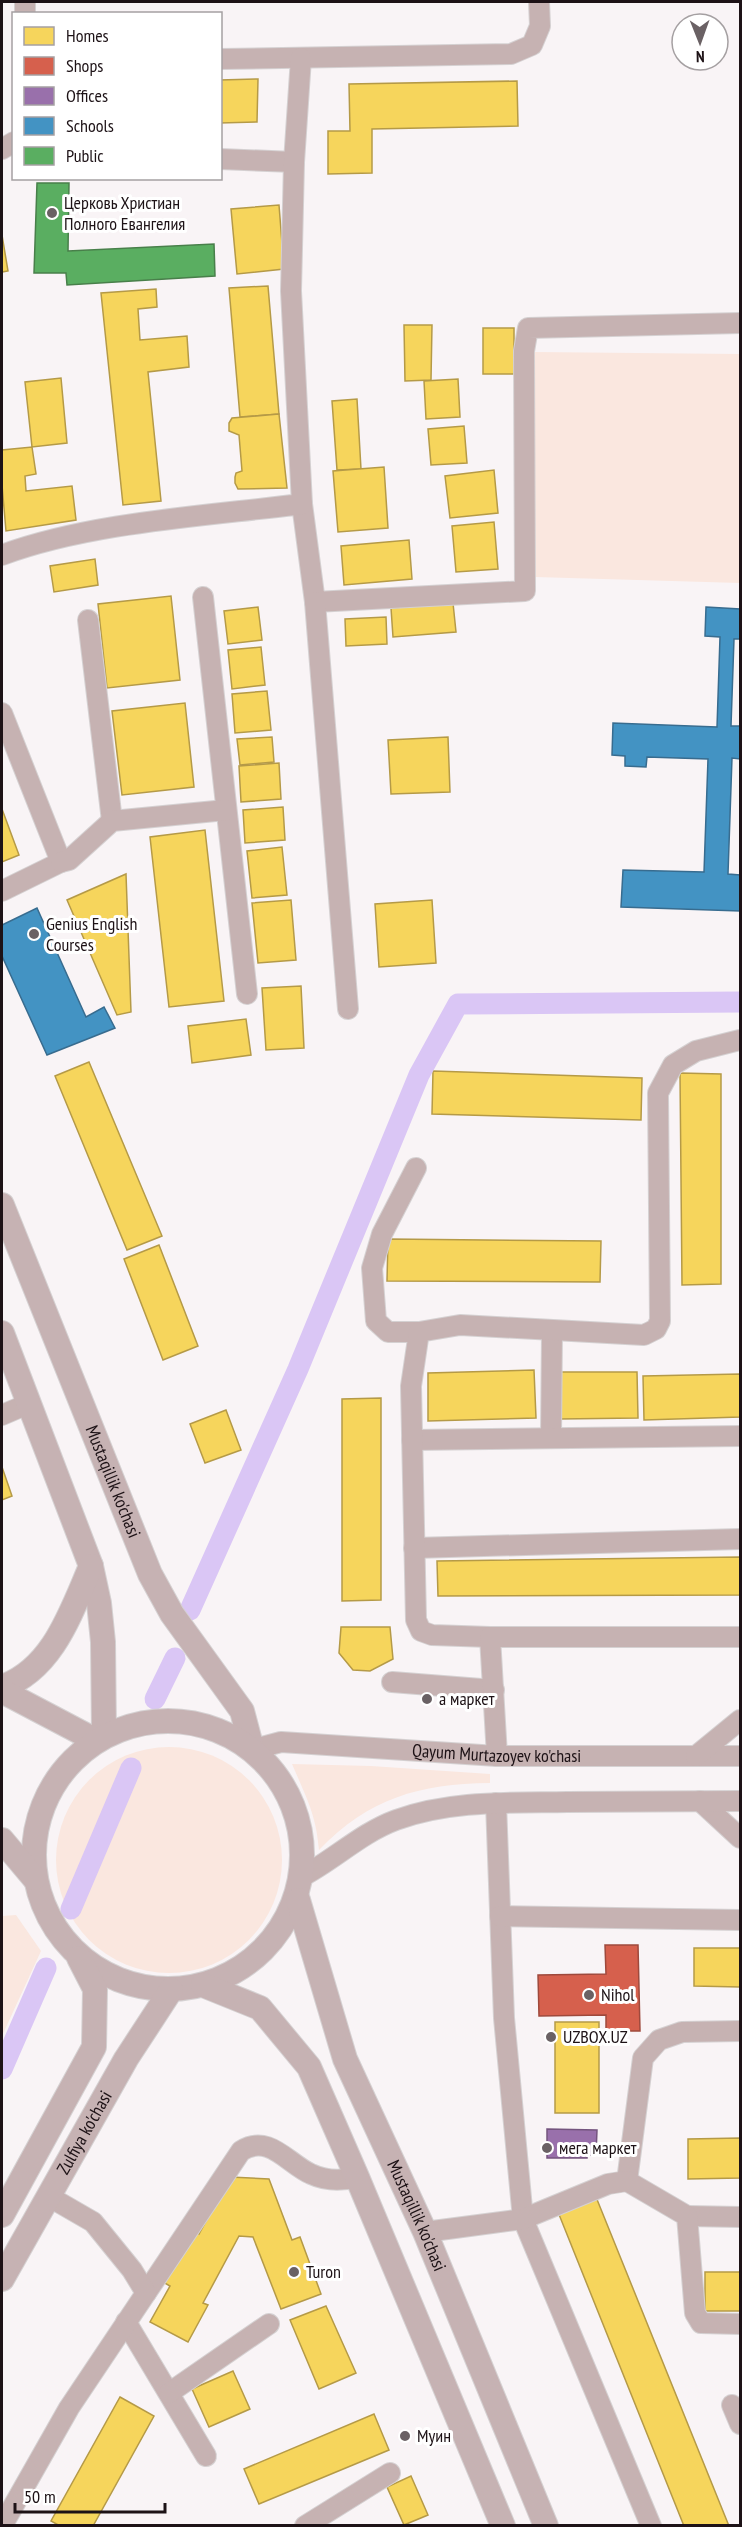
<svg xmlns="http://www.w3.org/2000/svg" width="742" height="2527" viewBox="0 0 742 2527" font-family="'PT Sans Narrow',sans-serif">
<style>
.green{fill:#fae7df}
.homes{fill:#f6d55c;stroke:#b59a47;stroke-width:1.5}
.shops{fill:#d6604d;stroke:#9e493c;stroke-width:1.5}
.offices{fill:#9970ab;stroke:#74547e;stroke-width:1.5}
.schools{fill:#4393c3;stroke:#386c8f;stroke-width:1.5}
.public{fill:#5aae61;stroke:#487f4a;stroke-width:1.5}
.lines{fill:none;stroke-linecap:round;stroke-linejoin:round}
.canal{stroke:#dac6f5;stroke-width:21}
.minor-casing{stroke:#d5d1d2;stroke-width:22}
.major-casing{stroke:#d5d1d2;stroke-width:26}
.minor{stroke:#c6b2b2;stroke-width:20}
.major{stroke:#c6b2b3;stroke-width:24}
.poi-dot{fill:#6a6164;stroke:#fff;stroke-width:2}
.labels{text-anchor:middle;stroke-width:6;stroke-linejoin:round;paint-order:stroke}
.poi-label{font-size:18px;fill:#1d1216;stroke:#fff;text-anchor:start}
.street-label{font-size:18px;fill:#1d1216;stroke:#fff}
</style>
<rect width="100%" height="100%" fill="#f9f4f6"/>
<g class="green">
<polygon points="534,352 740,354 740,583 535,577"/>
<circle cx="169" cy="1860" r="113"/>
<path d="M292 1764 371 1766 490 1774V1783C419 1784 369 1798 319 1850 316 1814 306 1797 292 1764Z"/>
<polygon points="16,1915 41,1951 2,2036 2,1916"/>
</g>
<g class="homes">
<polygon points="258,79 257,122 220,123 220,80"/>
<polygon points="517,81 518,126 372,129 372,173 328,174 328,131 350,131 349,84"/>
<polygon points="279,205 284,269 237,274 231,209"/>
<polygon points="2,235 8,271 2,272"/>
<polygon points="268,286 279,414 240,417 229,288"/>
<polygon points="156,289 157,307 138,309 140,340 187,336 189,367 148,372 161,501 123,505 101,293"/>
<polygon points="404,325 432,325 431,380 405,381"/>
<rect x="483" y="328" width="31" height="46"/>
<polygon points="61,378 67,443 32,447 25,382"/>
<polygon points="458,379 460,417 426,419 424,381"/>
<polygon points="357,399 361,469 337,470 332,401"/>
<polygon points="279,414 287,488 238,489 235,483 235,477 236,473 242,471 239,435 229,431 229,423 232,418"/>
<polygon points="464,426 467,463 431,465 428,429"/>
<polygon points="32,447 36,474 25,476 26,491 72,486 76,520 6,531 2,485 2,450"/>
<polygon points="384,467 388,528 338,532 333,471"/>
<polygon points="494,470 498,513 450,518 445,476"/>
<polygon points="494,522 498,569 456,572 452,526"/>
<polygon points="409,540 412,579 344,585 341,546"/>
<polygon points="95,559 98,585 54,592 50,566"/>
<polygon points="171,596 180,680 107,688 98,604"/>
<polygon points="453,603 456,632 393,637 391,608"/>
<polygon points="258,607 262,640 228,644 224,611"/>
<polygon points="386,617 387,644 346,646 345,619"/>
<polygon points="261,647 265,685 232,689 228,650"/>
<polygon points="267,691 271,730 235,733 232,694"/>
<polygon points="185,703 194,787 122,795 112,711"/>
<polygon points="272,737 274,762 240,765 237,739"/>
<polygon points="448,737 450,792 391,794 388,740"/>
<polygon points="279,763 281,799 241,802 239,766"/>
<polygon points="283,807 285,840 245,843 243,810"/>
<polygon points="2,809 19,855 2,862"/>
<polygon points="205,830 224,1001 169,1007 150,837"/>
<polygon points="282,847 287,895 252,898 247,851"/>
<polygon points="126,874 131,1012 117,1015 67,900"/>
<polygon points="291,900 296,960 258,963 252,903"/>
<polygon points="432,900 436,963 379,967 375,904"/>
<polygon points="301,986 304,1048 266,1050 262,988"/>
<polygon points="246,1019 251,1055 192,1063 188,1026"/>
<polygon points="89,1062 162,1236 127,1250 55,1076"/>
<polygon points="433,1071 642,1078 641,1120 432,1114"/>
<polygon points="680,1073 721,1074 721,1284 682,1285"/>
<polygon points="388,1239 601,1241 600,1282 387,1281"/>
<polygon points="159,1245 198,1346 163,1360 124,1259"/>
<polygon points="534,1370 536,1418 428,1421 428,1373"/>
<polygon points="556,1372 637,1372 638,1418 559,1419"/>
<polygon points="740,1374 740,1417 644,1420 643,1376"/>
<polygon points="381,1398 381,1600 342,1601 342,1399"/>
<polygon points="226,1410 241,1450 205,1463 190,1424"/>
<polygon points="2,1467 12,1496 2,1500"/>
<polygon points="740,1557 740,1595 438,1596 437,1561"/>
<polygon points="341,1627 390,1627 393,1659 370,1671 353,1670 339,1653"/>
<polygon points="694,1948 740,1948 740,1987 694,1986"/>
<rect x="555" y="2022" width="44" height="91"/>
<polygon points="740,2138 740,2178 688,2179 688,2139"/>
<polygon points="230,2177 269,2179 292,2240 300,2237 321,2294 281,2309 253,2237 239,2236 203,2303 208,2305 188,2342 150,2322 170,2286 163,2282 191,2230 199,2234"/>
<polygon points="596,2197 729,2526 684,2526 558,2212"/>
<rect x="705" y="2272" width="35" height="39"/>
<polygon points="326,2306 356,2373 319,2389 290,2320"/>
<polygon points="233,2371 250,2409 209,2427 192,2389"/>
<polygon points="120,2397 154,2416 93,2526 60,2526 51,2521"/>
<polygon points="374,2414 389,2450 259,2504 244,2469"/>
<polygon points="411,2476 428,2515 404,2525 387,2487"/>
</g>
<polygon class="shops" points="605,1945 638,1945 640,2031 606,2031 606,2015 539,2016 538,1975 606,1974"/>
<polygon class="offices" points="547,2129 597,2130 596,2155 587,2155 587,2158 547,2158"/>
<g class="schools">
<polygon points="706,607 740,609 740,639 734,639 731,726 740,726 740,759 732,758 728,874 740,875 740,911 621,907 623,870 704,872 708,759 647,757 646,767 625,766 625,756 612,755 613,723 717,727 720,637 705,636"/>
<polygon points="37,908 86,1017 104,1007 115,1028 47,1055 2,956 2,925"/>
</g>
<polygon class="public" points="37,183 69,183 68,251 214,244 215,276 67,285 66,273 34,273"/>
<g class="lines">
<g class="canal">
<polyline points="190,1610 298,1369 419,1075 458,1004 740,1002"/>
<polyline points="155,1699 175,1658"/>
<polyline points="71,1909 131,1768"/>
<polyline points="2,2069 46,1968"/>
</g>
<g class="minor-casing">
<g id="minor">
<polyline points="25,2 25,14"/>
<polyline points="220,59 511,54 532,45 540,26 539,2"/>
<polyline points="2,149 14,142"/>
<polyline points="220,159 294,162"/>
<polyline points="302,504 315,602 525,591 524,351 528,328 740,323"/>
<path d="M2 555C91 522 207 516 302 504L291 291 294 162 301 58"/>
<polyline points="203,597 247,994"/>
<polyline points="315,602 348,1009"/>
<polyline points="88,620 112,821"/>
<polyline points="2,713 61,862 2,891"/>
<polyline points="61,862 69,860 112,821 226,810"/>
<polyline points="416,1168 382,1234 372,1268 376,1321 388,1332 419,1332"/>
<polyline points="2,1415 30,1403"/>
<polyline points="551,1438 552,1331"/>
<polyline points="412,1440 740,1436"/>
<polyline points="414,1548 740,1539"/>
<polyline points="490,1637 432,1635 421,1631 416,1620 411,1386 419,1332 460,1325 644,1335 656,1329 660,1321 658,1093 673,1065 696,1051 740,1040"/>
<polyline points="392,1682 494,1690"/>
<path id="s1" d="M254 1749 281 1742 497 1756H740"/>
<polyline points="497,1756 490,1637 740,1637"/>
<polyline points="696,1756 740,1720"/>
<polyline points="700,1801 740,1838"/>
<polyline points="496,1803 504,2018 523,2219 651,2526"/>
<path d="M303 1876C335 1859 361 1833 396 1820 450 1800 511 1803 567 1802 625 1802 683 1801 740 1801"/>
<polyline points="500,1916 740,1920"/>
<polyline points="627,2181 643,2058 659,2040 682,2032 740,2031"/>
<polyline points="687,2216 740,2217"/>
<polyline points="425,2232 523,2219 608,2184 627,2181 687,2216 695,2313 701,2323 740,2324"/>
<path d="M146 2293 241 2151C269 2133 288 2164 311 2174 326 2181 342 2181 357 2177"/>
<polyline points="126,2322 206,2456"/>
<polyline points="169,2393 269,2324"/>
<polyline points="732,2405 740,2424"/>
<polyline points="2,2526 69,2408 146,2293 132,2270 93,2222 48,2196"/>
<polyline points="305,2526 390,2473"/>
</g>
</g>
<g class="major-casing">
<g id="major">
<path id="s2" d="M2 1205 150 1574 172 1614 242 1711 251 1745"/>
<polyline points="2,1333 91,1566 99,1603 103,1642 104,1735"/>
<path d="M2 1687C53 1669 71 1612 91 1566"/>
<polyline points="2,1691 95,1740"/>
<circle cx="168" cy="1855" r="134"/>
<polyline points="2,1840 34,1878"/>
<path id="s3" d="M298 1900 345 2059 425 2232 546 2526"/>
<polyline points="203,1985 260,2008 309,2067 357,2177 503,2526"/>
<polyline points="2,2215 94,2047 95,1989 79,1958"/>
<path id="s4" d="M2 2279 126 2059 171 1990"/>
</g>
</g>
<use href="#minor" class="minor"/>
<use href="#major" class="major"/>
</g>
<g class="poi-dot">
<circle cx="52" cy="213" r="6"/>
<circle cx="34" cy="934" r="6"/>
<circle cx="427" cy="1699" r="6"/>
<circle cx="589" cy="1995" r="6"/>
<circle cx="551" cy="2037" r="6"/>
<circle cx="547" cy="2148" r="6"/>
<circle cx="294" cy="2272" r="6"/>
<circle cx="405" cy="2436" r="6"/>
</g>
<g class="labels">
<g class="poi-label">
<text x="64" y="209">Церковь Христиан<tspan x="64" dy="21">Полного Евангелия</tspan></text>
<text x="46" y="930">Genius English<tspan x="46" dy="21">Courses</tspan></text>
<text x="439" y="1705">а маркет</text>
<text x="601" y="2001">Nihol</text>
<text x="563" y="2043">UZBOX.UZ</text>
<text x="559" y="2154">мега маркет</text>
<text x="306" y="2278">Turon</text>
<text x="417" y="2442">Муин</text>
</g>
<g class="street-label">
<text dy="6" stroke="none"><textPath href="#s2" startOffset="298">Mustaqillik ko'chasi</textPath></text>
<text dy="6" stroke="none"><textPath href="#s1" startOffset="244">Qayum Murtazoyev ko'chasi</textPath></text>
<text dy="6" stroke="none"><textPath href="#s4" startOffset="168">Zulfiya ko'chasi</textPath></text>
<text dy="6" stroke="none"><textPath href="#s3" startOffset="338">Mustaqillik ko'chasi</textPath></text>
</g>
</g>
<rect width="742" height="2527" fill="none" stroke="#1d1216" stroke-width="6"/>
<rect x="12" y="12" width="210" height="168" fill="#ffffff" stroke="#a5a0a2" stroke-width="1.5"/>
<rect x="24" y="27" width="30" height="18" fill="#f6d55c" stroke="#a5a0a2" stroke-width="1.5"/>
<text x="66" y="42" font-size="18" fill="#1d1216">Homes</text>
<rect x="24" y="57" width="30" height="18" fill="#d6604d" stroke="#a5a0a2" stroke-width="1.5"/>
<text x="66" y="72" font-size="18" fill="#1d1216">Shops</text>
<rect x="24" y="87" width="30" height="18" fill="#9970ab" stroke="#a5a0a2" stroke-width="1.5"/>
<text x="66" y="102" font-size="18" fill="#1d1216">Offices</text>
<rect x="24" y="117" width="30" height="18" fill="#4393c3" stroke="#a5a0a2" stroke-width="1.5"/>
<text x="66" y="132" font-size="18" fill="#1d1216">Schools</text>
<rect x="24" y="147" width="30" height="18" fill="#5aae61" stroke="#a5a0a2" stroke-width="1.5"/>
<text x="66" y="162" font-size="18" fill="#1d1216">Public</text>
<g transform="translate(700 42) rotate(179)"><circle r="28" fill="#ffffff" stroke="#a5a0a2" stroke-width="1.5"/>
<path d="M0-4.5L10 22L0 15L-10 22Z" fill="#6a6164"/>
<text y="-9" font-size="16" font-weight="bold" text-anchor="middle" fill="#1d1216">N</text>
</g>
<path d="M15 2503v9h150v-9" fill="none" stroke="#1d1216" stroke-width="3"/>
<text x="24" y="2503" font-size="18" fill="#1d1216" stroke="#ffffff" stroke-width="4.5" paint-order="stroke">50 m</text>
</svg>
